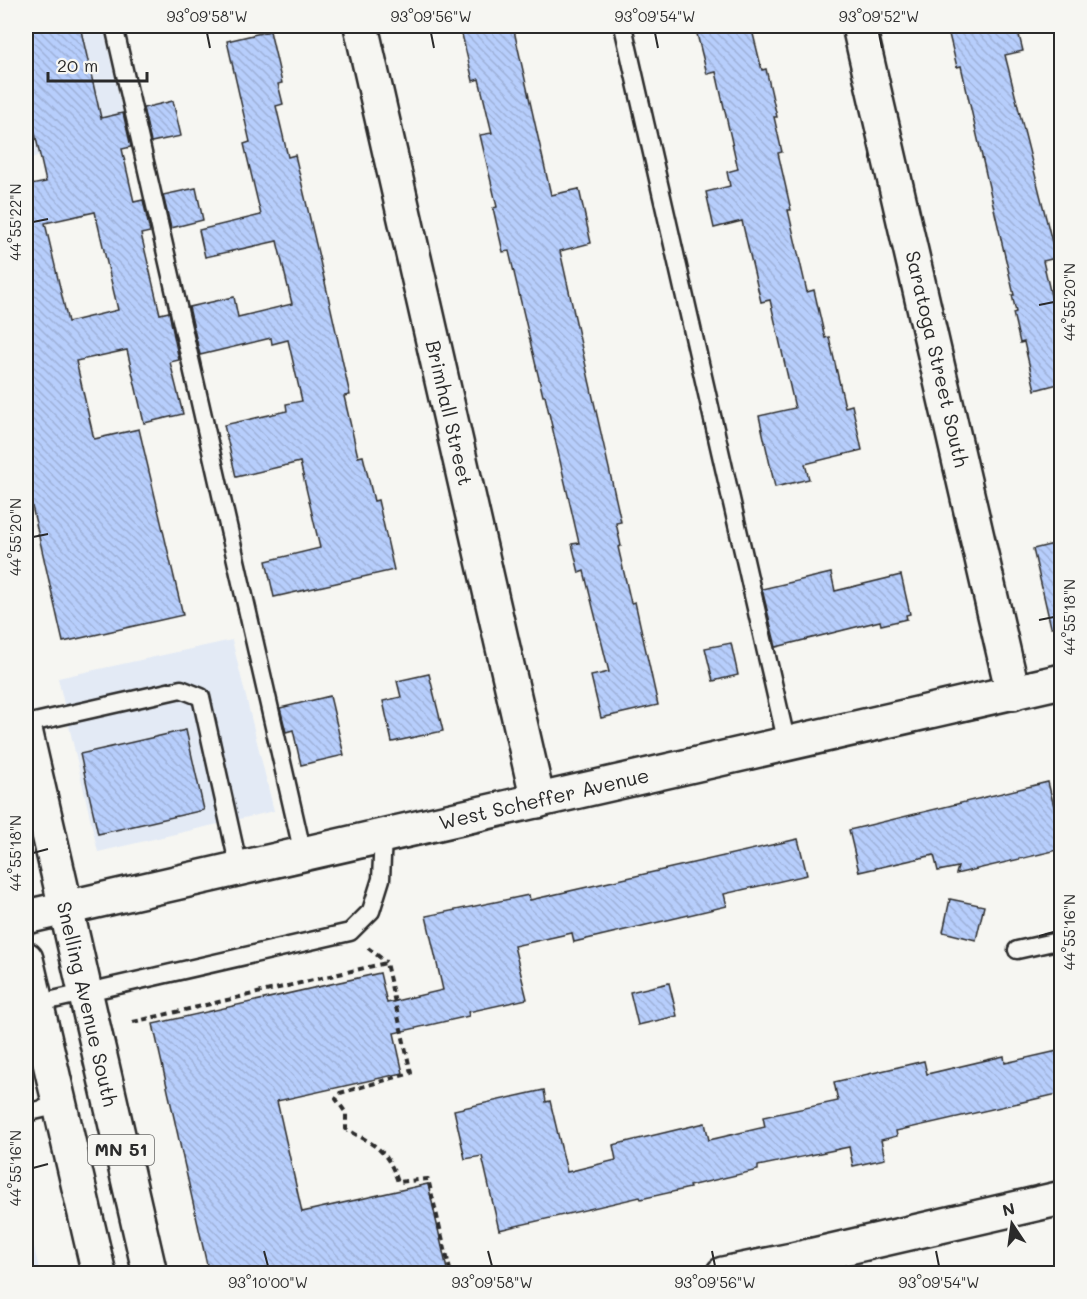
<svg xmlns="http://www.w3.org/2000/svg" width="1087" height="1299" viewBox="0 0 1087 1299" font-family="Mali,sans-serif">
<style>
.built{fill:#e3eaf5}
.building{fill:url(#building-back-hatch);stroke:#2b2b2b;stroke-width:1.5;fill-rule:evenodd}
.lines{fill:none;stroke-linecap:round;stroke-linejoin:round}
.lane-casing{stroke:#2b2b2b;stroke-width:21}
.street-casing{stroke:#2b2b2b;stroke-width:38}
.primary-casing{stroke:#2b2b2b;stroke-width:38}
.path{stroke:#2b2b2b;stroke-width:4;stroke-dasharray:6 4.5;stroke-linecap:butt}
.lane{stroke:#f6f6f2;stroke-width:16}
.street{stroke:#f6f6f2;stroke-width:33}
.primary{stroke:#f6f6f2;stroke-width:33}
.ticks{fill:none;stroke:#2b2b2b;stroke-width:2}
.labels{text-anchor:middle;stroke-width:4.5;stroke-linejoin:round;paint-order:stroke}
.shield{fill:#f6f6f2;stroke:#686867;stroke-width:1.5}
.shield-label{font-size:18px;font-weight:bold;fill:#2b2b2b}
.street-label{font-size:20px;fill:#2b2b2b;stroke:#f6f6f2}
.neatline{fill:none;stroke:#2b2b2b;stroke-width:2}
.ticks-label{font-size:15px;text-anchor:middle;fill:#2b2b2b}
</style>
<defs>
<pattern id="building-back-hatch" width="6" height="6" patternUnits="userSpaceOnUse" patternTransform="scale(1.5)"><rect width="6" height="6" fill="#b7cefc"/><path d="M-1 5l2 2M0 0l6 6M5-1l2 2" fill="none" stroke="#9eb1d8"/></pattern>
</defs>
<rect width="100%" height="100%" fill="#f6f6f2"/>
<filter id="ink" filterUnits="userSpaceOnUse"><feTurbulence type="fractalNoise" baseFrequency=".0167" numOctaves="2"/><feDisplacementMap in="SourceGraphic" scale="12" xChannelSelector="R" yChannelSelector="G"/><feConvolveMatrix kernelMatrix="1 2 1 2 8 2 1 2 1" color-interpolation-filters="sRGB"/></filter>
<g filter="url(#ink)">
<g class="built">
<polygon points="26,26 103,26 128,135 26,159"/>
<polygon points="232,640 274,811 98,852 58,678"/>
<polygon points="26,1212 40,1273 26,1273"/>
</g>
<g class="building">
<path d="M26 26H80L101 118 123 113 131 147 122 149 134 202 143 200 150 232 141 234 160 314 169 312 179 360 170 362 183 414 144 423 127 350 76 361 94 439 139 429 183 615 63 642 26 480V186L46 182 26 94ZM95 212 118 310 68 322 45 223Z"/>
<polygon points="460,26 513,26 551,195 579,189 591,243 560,251 621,522 616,523 621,546 618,547 631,603 635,602 658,705 601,718 591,676 609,672 584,571 579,573 572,544 579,543 545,396 543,396 509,251 503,252 493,208 497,207 480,135 492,133 479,79 473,81"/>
<polygon points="695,26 751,26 762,70 766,69 777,117 774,117 782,152 778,153 791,210 788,210 807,292 814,290 825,338 829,337 845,407 852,405 862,450 805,464 809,479 775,487 759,416 795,408 770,300 761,302 742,221 714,228 706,192 730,186 727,172 738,169 716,72 707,74"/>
<polygon points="947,26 989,26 991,33 1017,27 1023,51 1005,55 1056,258 1043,261 1056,317 1062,316 1062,383 1035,390 1024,342 1020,343 1013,313 1016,312 1012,295 1014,295 961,66 957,67"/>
<polygon points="270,31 282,83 278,84 283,104 276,106 288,157 295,155 327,291 350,395 344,396 358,457 363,456 374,501 378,500 394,570 274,597 266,561 320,548 300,462 236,477 224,425 287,411 286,404 302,401 288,340 272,344 271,338 200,355 189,307 234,297 238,317 292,304 277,241 205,257 199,230 261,215 244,144 250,142 227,41"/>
<polygon points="173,101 181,136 151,142 143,108"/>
<polygon points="196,188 203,220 171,228 163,195"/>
<polygon points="1062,542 1062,626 1051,627 1033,549"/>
<polygon points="831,573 835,591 901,575 910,614 906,615 907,619 881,625 880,621 776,647 762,589"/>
<polygon points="731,643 738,675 713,681 705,648"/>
<polygon points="429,674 443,731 392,742 383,701 401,697 397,681"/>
<polygon points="330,696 344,755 301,765 293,730 286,732 280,708"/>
<polygon points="186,730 204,810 98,834 80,754"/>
<polygon points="1048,782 1062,839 1062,849 956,874 958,867 938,871 934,855 859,872 849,830"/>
<polygon points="798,839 807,875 724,894 727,906 574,942 572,933 514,946 527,999 468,1012 469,1016 394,1033 403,1073 277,1101 302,1212 428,1184 448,1274 209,1274 153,1024 380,973 387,1003 443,990 426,916 529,895 530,900"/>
<polygon points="950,899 984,906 976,940 943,932"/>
<polygon points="669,983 677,1016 638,1025 630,992"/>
<polygon points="1062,1050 1062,1093 896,1131 897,1136 881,1140 885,1159 853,1166 849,1147 758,1166 758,1170 689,1186 690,1188 641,1199 640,1197 499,1230 482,1156 465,1159 454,1110 544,1090 546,1102 550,1101 567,1172 616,1160 613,1145 705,1123 709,1140 765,1127 763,1117 838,1101 834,1082 924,1061 927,1074 1004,1056 1005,1063"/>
</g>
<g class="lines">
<g class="lane-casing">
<g id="lane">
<polyline points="114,26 303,854"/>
<polyline points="623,26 787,744"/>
<polyline points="26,724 181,689 201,697 239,868"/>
<polyline points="1017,950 1062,940"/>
<polyline points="31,1005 350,932 371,911 381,879 383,836"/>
<polyline points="26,1113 59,1105"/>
</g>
</g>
<g class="street-casing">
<g id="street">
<polyline points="361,26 538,801"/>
<polyline points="859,26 1013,693"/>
<polyline points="26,917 1062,681"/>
<polyline points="723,1274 792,1260 1062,1198"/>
</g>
</g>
<g class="primary-casing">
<g id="primary">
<polyline points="26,734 150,1274"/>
<polyline points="26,959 99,1274"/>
</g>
</g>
<g class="path">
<polyline points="368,948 386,962"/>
<path d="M133 1022 386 963 411 1073 340 1093 336 1099 346 1113V1129C375 1145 387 1149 398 1182L428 1179 451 1274"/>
</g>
<use href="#lane" class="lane"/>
<use href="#street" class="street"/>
<use href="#primary" class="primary"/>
</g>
</g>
<path class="ticks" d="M207 33 210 48M431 33 434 48M655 33 658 48M879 33 882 48M33 222 48 219M1039 305 1054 302M33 537 48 534M1039 620 1054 617M33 853 48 849M1039 936 1054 932M33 1168 48 1164M264 1251 268 1266M488 1251 492 1266M712 1251 715 1266M936 1251 939 1266"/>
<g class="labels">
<rect class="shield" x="88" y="1135" width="66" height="30" rx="4.5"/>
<g class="shield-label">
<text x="121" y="1156">MN 51</text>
</g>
<g class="street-label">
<text transform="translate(937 359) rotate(77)" y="7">Saratoga Street South</text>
<text transform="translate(449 413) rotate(77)" y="7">Brimhall Street</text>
<text transform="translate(544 799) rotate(-13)" y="7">West Scheffer Avenue</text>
<text transform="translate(87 1004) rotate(77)" y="7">Snelling Avenue South</text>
</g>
</g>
<rect width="1087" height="1299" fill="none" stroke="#f6f6f2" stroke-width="66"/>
<g transform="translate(1012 1224) rotate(347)" stroke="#f6f6f2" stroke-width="4.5" paint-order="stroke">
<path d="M0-4.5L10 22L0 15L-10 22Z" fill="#2b2b2b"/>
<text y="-9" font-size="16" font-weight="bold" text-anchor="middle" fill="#2b2b2b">N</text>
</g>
<path d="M48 72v9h99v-9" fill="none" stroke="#2b2b2b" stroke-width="3"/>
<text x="57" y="72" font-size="18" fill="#2b2b2b" stroke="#f6f6f2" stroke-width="4.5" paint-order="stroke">20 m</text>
<rect x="33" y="33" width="1021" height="1233" class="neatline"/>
<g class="ticks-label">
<text x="207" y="22">93°09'58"W</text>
<text x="431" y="22">93°09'56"W</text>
<text x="655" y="22">93°09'54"W</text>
<text x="879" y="22">93°09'52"W</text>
<text transform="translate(16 222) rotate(-90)" y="5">44°55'22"N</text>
<text transform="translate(1070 302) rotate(-90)" y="5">44°55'20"N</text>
<text transform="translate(16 537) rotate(-90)" y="5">44°55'20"N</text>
<text transform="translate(1070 617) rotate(-90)" y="5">44°55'18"N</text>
<text transform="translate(16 853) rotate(-90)" y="5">44°55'18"N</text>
<text transform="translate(1070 932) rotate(-90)" y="5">44°55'16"N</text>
<text transform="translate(16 1168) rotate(-90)" y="5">44°55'16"N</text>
<text x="268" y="1288">93°10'00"W</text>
<text x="492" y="1288">93°09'58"W</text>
<text x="715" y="1288">93°09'56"W</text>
<text x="939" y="1288">93°09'54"W</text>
</g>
</svg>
